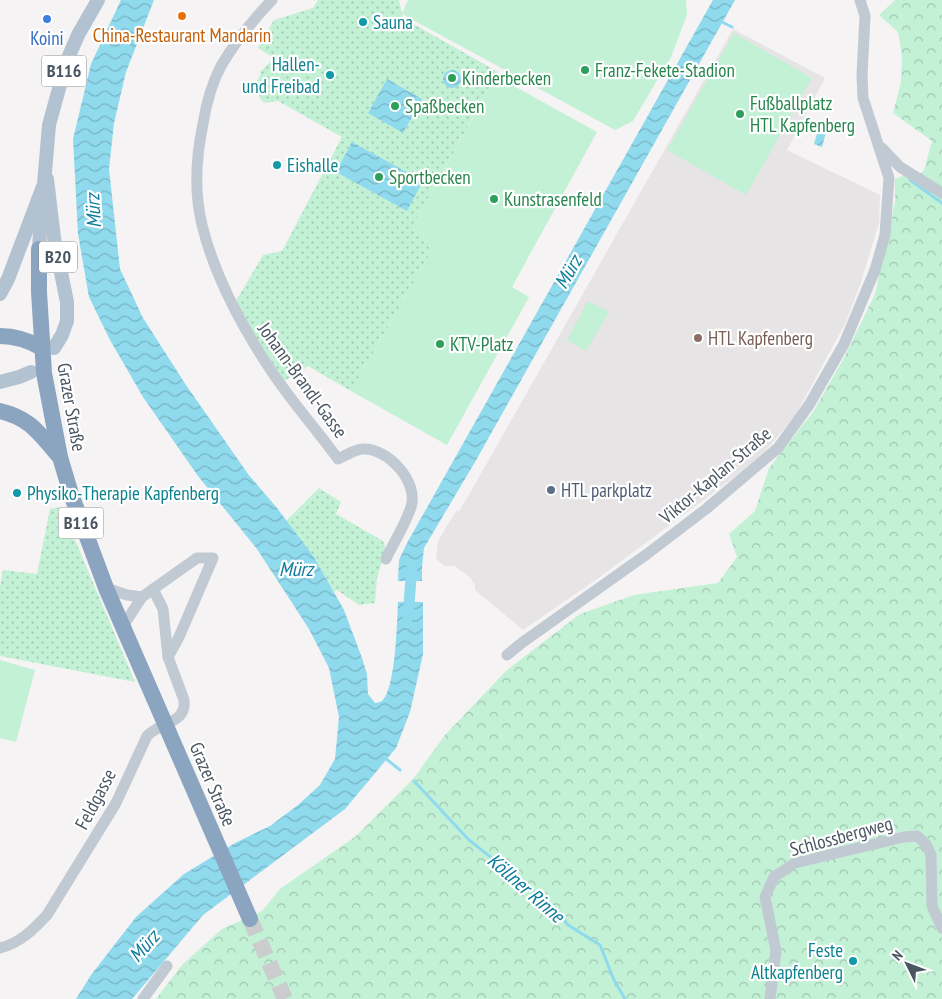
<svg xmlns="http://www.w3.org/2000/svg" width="942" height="999" viewBox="0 0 942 999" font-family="'PT Sans Narrow',sans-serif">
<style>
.education{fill:#e6e4e5}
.grass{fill:#c3f1d5}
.forest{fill:url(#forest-crowns)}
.park{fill:url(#park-dots)}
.water{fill:url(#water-waves)}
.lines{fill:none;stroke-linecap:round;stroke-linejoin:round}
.stream{stroke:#90daee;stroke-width:3}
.canal{stroke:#90daee;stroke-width:11}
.highway-tunnel{stroke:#caccce;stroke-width:16;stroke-dasharray:16 8;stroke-linecap:butt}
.minor{stroke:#c1cad2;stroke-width:11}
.major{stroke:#b3c2d1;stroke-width:14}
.highway{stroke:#8ba5c1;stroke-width:16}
.food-dot{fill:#e8710a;stroke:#fff;stroke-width:2}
.shop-dot{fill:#3f7fe0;stroke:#fff;stroke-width:2}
.culture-dot{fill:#0f9aa8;stroke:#fff;stroke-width:2}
.leisure-dot{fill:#2e9e5b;stroke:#fff;stroke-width:2}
.education-dot{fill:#8d6e63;stroke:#fff;stroke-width:2}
.service-dot{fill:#5c6f8a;stroke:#fff;stroke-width:2}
.labels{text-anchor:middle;stroke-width:4.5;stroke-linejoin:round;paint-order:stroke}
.shield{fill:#fff;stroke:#808990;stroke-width:1}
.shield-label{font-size:18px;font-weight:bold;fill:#4a5661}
.culture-label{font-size:19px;fill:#0d838f;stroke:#fff;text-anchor:start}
.food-label{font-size:19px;fill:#c56008;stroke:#fff}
.shop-label{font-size:19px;fill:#366cbe;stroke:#fff}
.leisure-label{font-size:19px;fill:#27864d;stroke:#fff;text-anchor:start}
.education-label{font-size:19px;fill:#785e54;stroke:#fff;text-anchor:start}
.street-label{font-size:19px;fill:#4a5661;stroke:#fff}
.service-label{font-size:19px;fill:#4e5e75;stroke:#fff;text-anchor:start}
.water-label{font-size:20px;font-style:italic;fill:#0c7c9b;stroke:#fff}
</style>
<defs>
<pattern id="forest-crowns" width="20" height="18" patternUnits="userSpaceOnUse" patternTransform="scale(1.25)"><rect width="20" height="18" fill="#c3f1d5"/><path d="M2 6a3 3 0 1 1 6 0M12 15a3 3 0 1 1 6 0" fill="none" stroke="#a0c6b0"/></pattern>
<pattern id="park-dots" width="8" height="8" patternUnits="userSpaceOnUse" patternTransform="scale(1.25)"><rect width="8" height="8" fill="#c3f1d5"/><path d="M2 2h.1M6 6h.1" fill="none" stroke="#a0c6b0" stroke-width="1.8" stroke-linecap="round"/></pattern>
<pattern id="water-waves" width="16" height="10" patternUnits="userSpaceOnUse" patternTransform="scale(1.25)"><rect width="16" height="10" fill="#90daee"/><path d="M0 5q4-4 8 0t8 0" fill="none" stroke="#78b4c4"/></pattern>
</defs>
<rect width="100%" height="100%" fill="#f5f3f3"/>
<polygon class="education" points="733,29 825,78 787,150 880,195 879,223 861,282 845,324 796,414 764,453 756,461 597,579 523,630 475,590 475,585 470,577 454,566 445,566 436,559 438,541 456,511 459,511 470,493"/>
<g class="grass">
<polygon points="408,0 686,0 687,15 671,57 633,121 615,130 402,14"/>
<polygon points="734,33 812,78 746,195 667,150"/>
<polygon points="496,76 597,132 512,287 529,297 447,445 351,391 435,245 416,235 413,225"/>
<polygon points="588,301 609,312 586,351 567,340"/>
<polygon points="0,660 35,670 16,742 0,738"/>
</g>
<polygon class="forest" points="895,0 942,0 942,999 156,999 182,965 222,929 262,911 280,889 356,836 414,778 445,735 507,670 580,614 634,595 718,583 737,557 729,534 755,511 769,468 813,412 844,358 875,294 895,202 895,179 907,174 914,181 924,170 932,141 893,113 901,82 902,56 898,32 879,15"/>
<g class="park">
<polygon points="318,0 399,0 403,18 498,72 413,225 416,235 435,245 351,391 308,366 283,382 250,329 236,301 263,255 282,251 342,137 278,101 265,103 261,100 254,84 259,78 261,71 274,58 258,48 274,20 313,8"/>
<polygon points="319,488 341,502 336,514 383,541 386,549 377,578 375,603 359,605 337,590 334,592 314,557 286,521"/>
<polygon points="61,507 135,682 0,656 0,586 3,570 37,574 50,509"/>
</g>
<g class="water">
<path d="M121 0H154L126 72 114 123 109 169 120 269 143 318 186 385 248 474 277 508 314 557 344 610 362 658 367 674 368 694 375 703C376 703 381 702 382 701 396 689 397 621 398 602H423V654L410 712 396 748 345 809 203 915 132 999H76L91 975 136 917 184 874 235 843 270 826 298 805 320 785 335 759 339 717 329 668 309 629 257 549 198 476 143 397 110 340 89 297 78 234 73 139 91 64Z"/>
<polygon points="713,0 735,0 475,462 424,548 422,567 422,581 398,581 399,560 407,543"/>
<circle cx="452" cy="79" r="9"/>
<polygon points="387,79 422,99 403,133 368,113"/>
<polygon points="818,130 826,132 822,147 814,144"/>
<polygon points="352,142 423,181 407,211 336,172"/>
</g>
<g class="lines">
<g class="stream">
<polyline points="720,21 732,27"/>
<polyline points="910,180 942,203"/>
<polyline points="385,758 400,770"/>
<polyline points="414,781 469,840 555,908 568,925 600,945 614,980 625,999"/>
</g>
<polyline class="canal" points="408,617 412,566"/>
<polyline class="highway-tunnel" points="250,919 285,999"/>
<g class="minor">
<path d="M272 0C253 20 235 42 221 66 212 83 206 105 203 124 196 157 194 192 202 225 215 278 242 327 272 372 292 402 317 430 338 459 345 456 355 449 363 449 388 448 419 482 411 507 406 523 393 544 386 559"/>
<polyline points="882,148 900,167 942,193"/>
<polyline points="106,588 127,595 142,597"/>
<polyline points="153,589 163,609 168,657"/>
<polyline points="507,655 523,642 647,554 706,509 778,448 809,405 844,344 875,270 885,235 889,178 863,98 862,75 865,16 860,0"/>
<path d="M0 948C20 943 33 930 47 915L116 803 147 736C159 722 187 724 184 700L168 657 179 637 213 558H197L142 597 123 626"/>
<polyline points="143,999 167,966"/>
<polyline points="770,999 776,951 765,897 774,877 795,863 904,837 917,836 926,844 931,855 932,906 942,928"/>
</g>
<g class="major">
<polyline points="47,179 54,238 67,302 67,321 62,335 54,348"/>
<polyline points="39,249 42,197"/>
<polyline points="0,294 8,279 44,184 49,125 66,63 78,35 98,0"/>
<polyline points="0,382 19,377 31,372"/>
</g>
<g class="highway">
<polyline points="39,249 39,292 44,373 60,457 71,494 106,588 250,919"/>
<path d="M0 336C16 336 28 340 42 348"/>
<path d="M0 411C30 418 39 433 58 455"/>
</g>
</g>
<circle class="food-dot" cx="182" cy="16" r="5"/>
<circle class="shop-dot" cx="47" cy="19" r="5"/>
<g class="culture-dot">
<circle cx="363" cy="22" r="5"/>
<circle cx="330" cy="75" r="5"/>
<circle cx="277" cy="165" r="5"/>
<circle cx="17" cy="493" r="5"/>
<circle cx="853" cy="961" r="5"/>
</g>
<g class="leisure-dot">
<circle cx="585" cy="70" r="5"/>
<circle cx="452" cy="78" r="5"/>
<circle cx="395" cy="106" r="5"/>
<circle cx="740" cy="114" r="5"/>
<circle cx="379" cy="177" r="5"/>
<circle cx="494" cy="199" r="5"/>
<circle cx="440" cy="344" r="5"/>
</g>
<circle class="education-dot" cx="698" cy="338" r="5"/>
<circle class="service-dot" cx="551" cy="490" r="5"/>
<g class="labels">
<g class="shield">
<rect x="41.5" y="55.5" width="45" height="31" rx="4"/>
<rect x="39" y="241.5" width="38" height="31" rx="4"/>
<rect x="58.5" y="507.5" width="45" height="31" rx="4"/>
</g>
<g class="shield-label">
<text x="64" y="77">B116</text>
<text x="58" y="263">B20</text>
<text x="81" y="529">B116</text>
</g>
<g class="culture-label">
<text x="373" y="29">Sauna</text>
<text x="320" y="71" text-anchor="end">Hallen-<tspan x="320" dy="22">und Freibad</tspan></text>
<text x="287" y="172">Eishalle</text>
<text x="27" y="500">Physiko-Therapie Kapfenberg</text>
<text x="843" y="957" text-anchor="end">Feste<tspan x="843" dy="22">Altkapfenberg</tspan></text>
</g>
<g class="food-label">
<text x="182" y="42">China-Restaurant Mandarin</text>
</g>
<g class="shop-label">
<text x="47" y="45">Koini</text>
</g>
<g class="leisure-label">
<text x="595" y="77">Franz-Fekete-Stadion</text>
<text x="462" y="85">Kinderbecken</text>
<text x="750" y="110">Fußballplatz<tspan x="750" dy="22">HTL Kapfenberg</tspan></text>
<text x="405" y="113">Spaßbecken</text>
<text x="389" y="184">Sportbecken</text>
<text x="504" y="206">Kunstrasenfeld</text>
<text x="450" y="351">KTV-Platz</text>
</g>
<g class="education-label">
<text x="708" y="345">HTL Kapfenberg</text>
</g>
<g class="street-label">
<text transform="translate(303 380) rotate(54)" y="7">Johann-Brandl-Gasse</text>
<text transform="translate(72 407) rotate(80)" y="7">Grazer Straße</text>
<text transform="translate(715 475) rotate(-40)" y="7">Viktor-Kaplan-Straße</text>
<text transform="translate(213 784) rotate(67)" y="7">Grazer Straße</text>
<text transform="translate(95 799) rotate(-62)" y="7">Feldgasse</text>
<text transform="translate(841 836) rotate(-15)" y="7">Schlossbergweg</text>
</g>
<g class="service-label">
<text x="561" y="497">HTL parkplatz</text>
</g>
<g class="water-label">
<text transform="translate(93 211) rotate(-93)" y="7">Mürz</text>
<text transform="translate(568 272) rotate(-60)" y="7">Mürz</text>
<text x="296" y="576">Mürz</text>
<text transform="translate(526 888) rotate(41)" y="7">Köllner Rinne</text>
<text transform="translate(144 946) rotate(-49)" y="7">Mürz</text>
</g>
</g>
<g transform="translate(907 964) rotate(312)" stroke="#ffffff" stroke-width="4" paint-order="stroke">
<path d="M0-4L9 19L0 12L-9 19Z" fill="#4a5661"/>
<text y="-8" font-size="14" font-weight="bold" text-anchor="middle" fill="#4a5661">N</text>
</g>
</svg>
